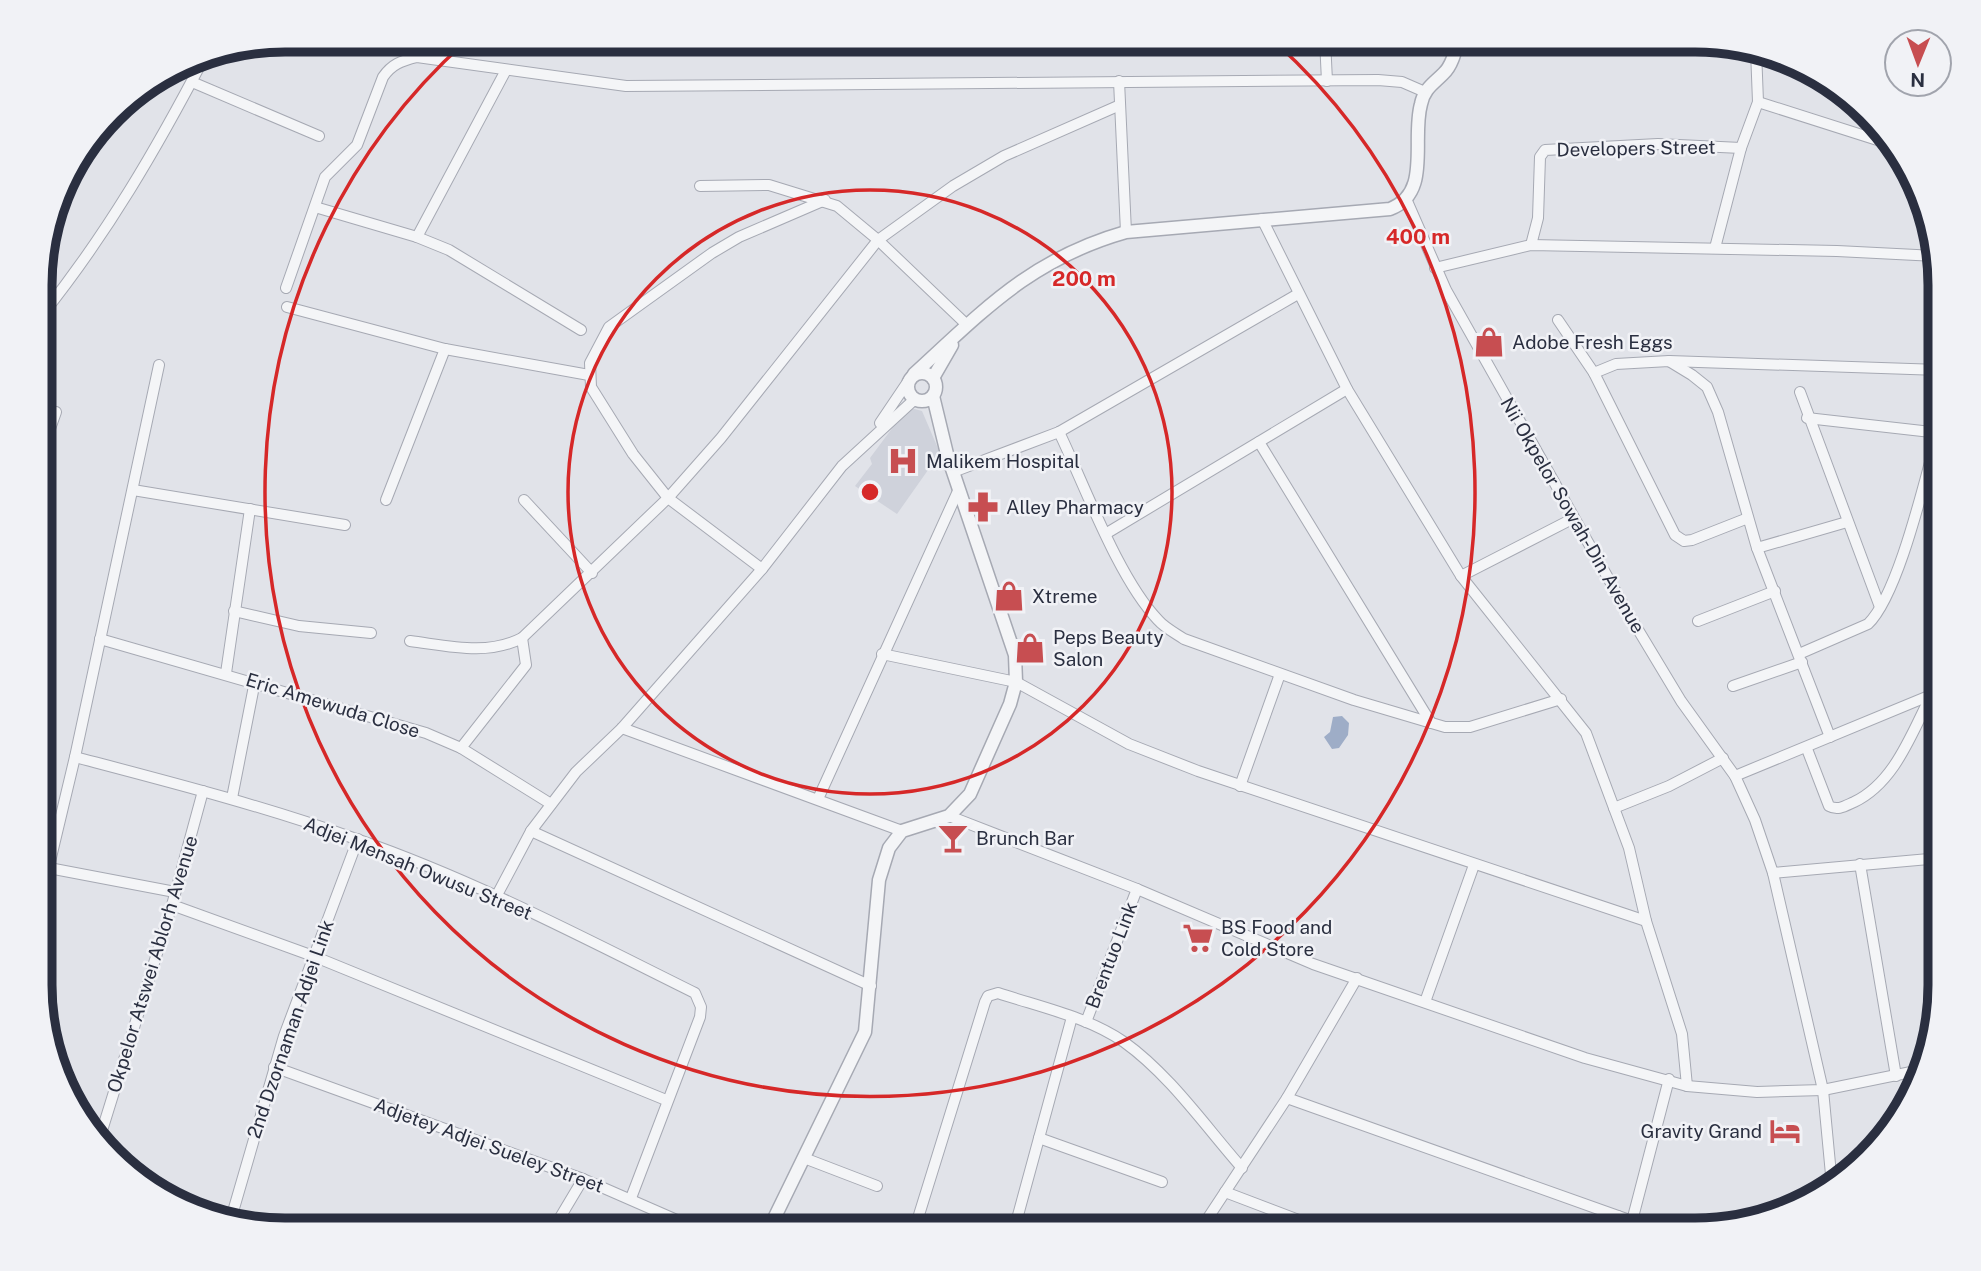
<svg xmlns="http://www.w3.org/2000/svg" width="1981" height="1271" viewBox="0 0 1981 1271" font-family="'Public Sans',sans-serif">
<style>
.built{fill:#cfd2db}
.water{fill:#9eadc7}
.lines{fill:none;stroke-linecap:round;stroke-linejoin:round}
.minor-casing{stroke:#a6a9b3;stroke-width:12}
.tertiary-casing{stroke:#a6a9b3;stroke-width:15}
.minor{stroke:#f4f5f7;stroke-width:10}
.tertiary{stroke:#f4f5f7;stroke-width:12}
.ring{fill:none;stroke:#d62828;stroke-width:3.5}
.labels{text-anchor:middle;stroke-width:5;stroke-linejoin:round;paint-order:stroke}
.street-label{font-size:19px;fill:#2a2f40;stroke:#f1f2f6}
.poi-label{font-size:19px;fill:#2a2f40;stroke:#f1f2f6;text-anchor:start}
.rim{fill:none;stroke:#2a2f40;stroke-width:9}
.centre{fill:#d62828;stroke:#f1f2f6;stroke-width:3.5}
.ring-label{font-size:21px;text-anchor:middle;font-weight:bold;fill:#d62828;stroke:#f1f2f6;stroke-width:5;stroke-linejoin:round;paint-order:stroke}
</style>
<rect width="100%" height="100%" fill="#e1e3e9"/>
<polygon class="built" points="911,408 922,411 940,453 897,514 855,486 872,464 870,458 905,411"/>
<polygon class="water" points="1342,716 1349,723 1348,735 1339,748 1332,749 1324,737 1330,732 1333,717"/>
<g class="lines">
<g class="minor-casing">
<g id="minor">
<polyline points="1325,40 1327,81"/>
<polyline points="1119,81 1126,232"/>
<polyline points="192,82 319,136"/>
<polyline points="1758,102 1890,144"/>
<polyline points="700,186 769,185 837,206 878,240 967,325"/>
<polyline points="1407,201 1446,290 1625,608 1681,701 1735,776 1755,820 1773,873 1940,858"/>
<polyline points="315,207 417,237 449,250 581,330"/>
<polyline points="1262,219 1347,389 1461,576 1586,733 1629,848 1646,921 1682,1034 1687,1086"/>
<polyline points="417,237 506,70"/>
<polyline points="1531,245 1538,218 1540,157 1545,150 1658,144 1741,148"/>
<polyline points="1715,248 1741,148 1758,102 1756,50"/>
<polyline points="1435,268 1531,245 1837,251 1936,256"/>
<path d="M286 288 325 177 357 145 383 77C392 64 401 61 417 57L626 86 1378 80 1402 82 1425 92"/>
<polyline points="287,307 445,349 589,375"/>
<path d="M42 315C107 234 157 148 205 56"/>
<polyline points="1558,320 1594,373 1675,535 1684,541 1692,540 1748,518"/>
<polyline points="1669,361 1692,375 1707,387 1718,412 1757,548 1830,737"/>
<polyline points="1594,373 1616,364 1669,361 1940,370"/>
<polyline points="1800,392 1880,607"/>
<polyline points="1807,418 1940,433"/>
<polyline points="880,423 909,380"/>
<path d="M1059 432C1085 486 1118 578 1158 620 1165 628 1175 633 1184 639L1354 700 1445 727H1470L1561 699"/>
<polyline points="1259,442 1431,723"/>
<polyline points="42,451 56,412"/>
<polyline points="953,472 1059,432 1298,294"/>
<polyline points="133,490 345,525"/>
<polyline points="386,500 445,349"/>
<polyline points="524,500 592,573"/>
<polyline points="1107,533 1347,389"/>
<polyline points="1757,548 1847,522"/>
<polyline points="762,569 668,498 633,454 591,387 590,363 609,327 712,253 739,237 825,200"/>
<polyline points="1461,576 1574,518"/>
<polyline points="234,611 299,626 371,633"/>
<polyline points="1698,621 1775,591"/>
<polyline points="100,639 426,733 461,748 551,804"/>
<path d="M410 641C449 646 487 656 522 638L668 498 721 438 878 240 953 186 1004 156 1120 105"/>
<polyline points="882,654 1016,682 1129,744 1198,771 1646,921"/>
<path d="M1799 654 1868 624C1899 594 1925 478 1938 433"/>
<polyline points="226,673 250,509"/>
<polyline points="1733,686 1802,662"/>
<polyline points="622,728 902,831"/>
<polyline points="461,748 526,665 522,638"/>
<path d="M1807 749 1829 806C1838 811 1845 806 1854 802 1900 780 1915 721 1940 679"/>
<path d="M75 757C170 782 264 806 356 839 474 880 584 938 695 993L701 1007 700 1017 631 1198"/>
<polyline points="1735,776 1931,695"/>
<polyline points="1240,786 1280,674"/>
<polyline points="232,798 255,681"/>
<polyline points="818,799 958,491"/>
<polyline points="1614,808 1669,786 1723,758"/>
<polyline points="949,816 1137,889 1313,964 1585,1058 1687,1086 1757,1092 1823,1090 1916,1071"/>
<polyline points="531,831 871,986"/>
<polyline points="1860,864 1896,1076"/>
<polyline points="49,868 175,892"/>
<polyline points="1773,873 1823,1090 1832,1185"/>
<polyline points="42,895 75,757 159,365"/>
<polyline points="497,895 531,831 576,772 622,728 762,569 842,466 915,399"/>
<polyline points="172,905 313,956 666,1100"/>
<polyline points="1425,1002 1474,865"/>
<polyline points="1086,1022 1137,889"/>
<polyline points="274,1067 583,1179 702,1231"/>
<polyline points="1287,1098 1632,1221 1646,1230"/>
<polyline points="100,1137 172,905 203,791"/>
<polyline points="1039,1138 1162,1182"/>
<polyline points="804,1158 877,1186"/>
<polyline points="1225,1192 1325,1230"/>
<polyline points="1632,1221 1669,1079"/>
<polyline points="230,1222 284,1036 358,839"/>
<polyline points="1014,1230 1072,1017"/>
<polyline points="1200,1230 1287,1098 1357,978"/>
<polyline points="1613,1230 1618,1216"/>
<polyline points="552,1231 583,1179"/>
<path d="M914 1231 985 1002 988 996 998 993C1040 1007 1088 1017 1124 1042 1170 1075 1205 1126 1242 1168"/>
</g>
</g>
<g class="tertiary-casing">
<g id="tertiary">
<circle cx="922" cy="387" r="14"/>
<path d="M914 374C984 310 1031 259 1126 232L1390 209C1432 193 1411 140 1421 104 1424 89 1433 84 1443 74 1452 66 1455 52 1458 40"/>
<polyline points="933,378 952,345"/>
<polyline points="768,1231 865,1032 879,880 889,848 902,831 949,816 970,794 1010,704 1016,682 1015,655 947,454 933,396"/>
</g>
</g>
<use href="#minor" class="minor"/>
<use href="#tertiary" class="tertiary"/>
</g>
<g class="ring">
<circle cx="870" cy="492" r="302"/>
<path d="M1275 42A605 605 0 1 1 465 42"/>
</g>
<defs>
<g id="shop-bare" transform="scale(2.415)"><path d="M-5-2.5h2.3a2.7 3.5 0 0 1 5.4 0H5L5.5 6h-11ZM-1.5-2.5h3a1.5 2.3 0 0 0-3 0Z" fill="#c74e51" stroke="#f1f2f6" stroke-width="2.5" paint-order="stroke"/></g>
<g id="hospital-bare" transform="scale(2.415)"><path d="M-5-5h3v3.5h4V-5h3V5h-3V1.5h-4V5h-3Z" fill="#c74e51" stroke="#f1f2f6" stroke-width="2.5" paint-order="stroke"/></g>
<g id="pharmacy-bare" transform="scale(2.415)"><path d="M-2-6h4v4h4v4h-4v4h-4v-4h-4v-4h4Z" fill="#c74e51" stroke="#f1f2f6" stroke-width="2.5" paint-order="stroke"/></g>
<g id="bar-bare" transform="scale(2.415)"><path d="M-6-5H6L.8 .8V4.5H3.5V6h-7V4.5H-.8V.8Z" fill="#c74e51" stroke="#f1f2f6" stroke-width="2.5" paint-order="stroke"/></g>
<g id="supermarket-bare" transform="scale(2.415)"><path d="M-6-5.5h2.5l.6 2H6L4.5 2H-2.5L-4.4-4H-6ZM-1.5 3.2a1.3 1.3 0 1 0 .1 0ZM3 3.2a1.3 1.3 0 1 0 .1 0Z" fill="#c74e51" stroke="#f1f2f6" stroke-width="2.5" paint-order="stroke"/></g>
<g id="hotel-bare" transform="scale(2.415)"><path d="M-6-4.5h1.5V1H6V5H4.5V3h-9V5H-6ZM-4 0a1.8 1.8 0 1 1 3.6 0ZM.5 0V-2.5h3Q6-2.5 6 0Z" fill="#c74e51" stroke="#f1f2f6" stroke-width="2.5" paint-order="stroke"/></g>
</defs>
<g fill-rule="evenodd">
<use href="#shop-bare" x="1489" y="342"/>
<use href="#hospital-bare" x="903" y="461"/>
<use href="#pharmacy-bare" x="983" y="507"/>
<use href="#shop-bare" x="1009" y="596"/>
<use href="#shop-bare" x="1030" y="648"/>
<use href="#bar-bare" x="953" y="838"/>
<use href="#supermarket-bare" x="1198" y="938"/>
<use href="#hotel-bare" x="1785" y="1131"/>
</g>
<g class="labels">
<g class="street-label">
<text transform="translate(1636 148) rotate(-1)" y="7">Developers Street</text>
<text transform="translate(1573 515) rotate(60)" y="7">Nii Okpelor Sowah-Din Avenue</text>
<text transform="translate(333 705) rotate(17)" y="7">Eric Amewuda Close</text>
<text transform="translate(418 868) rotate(22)" y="7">Adjei Mensah Owusu Street</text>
<text transform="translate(1111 955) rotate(-69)" y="7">Brentuo Link</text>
<text transform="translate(152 964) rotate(-73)" y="7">Okpelor Atswei Ablorh Avenue</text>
<text transform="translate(290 1029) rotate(-71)" y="7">2nd Dzornaman Adjei Link</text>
<text transform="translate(489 1145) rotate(20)" y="7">Adjetey Adjei Sueley Street</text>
</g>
<g class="poi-label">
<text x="1512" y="349">Adobe Fresh Eggs</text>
<text x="926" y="468">Malikem Hospital</text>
<text x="1006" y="514">Alley Pharmacy</text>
<text x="1032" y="603">Xtreme</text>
<text x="1053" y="644">Peps Beauty<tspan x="1053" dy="22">Salon</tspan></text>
<text x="976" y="845">Brunch Bar</text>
<text x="1221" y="934">BS Food and<tspan x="1221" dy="22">Cold Store</tspan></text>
<text x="1762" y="1138" text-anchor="end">Gravity Grand</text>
</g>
</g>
<path d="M0 0H1981V1271H0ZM285 52H1695A233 233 0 0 1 1928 285V985A233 233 0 0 1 1695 1218H285A233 233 0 0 1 52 985V285A233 233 0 0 1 285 52Z" fill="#f1f2f6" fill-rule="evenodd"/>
<path class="rim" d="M285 52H1695A233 233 0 0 1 1928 285V985A233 233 0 0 1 1695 1218H285A233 233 0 0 1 52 985V285A233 233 0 0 1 285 52Z"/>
<circle cx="870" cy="492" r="10" class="centre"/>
<g class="ring-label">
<text x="1418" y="244">400 m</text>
<text x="1084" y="286">200 m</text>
</g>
<g transform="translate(1918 63) rotate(181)"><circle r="33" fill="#f1f2f6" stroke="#a1a4ad" stroke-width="2"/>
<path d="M0-5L12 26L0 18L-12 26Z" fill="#c74e51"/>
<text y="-10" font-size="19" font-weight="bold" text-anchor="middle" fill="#2a2f40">N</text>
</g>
</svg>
